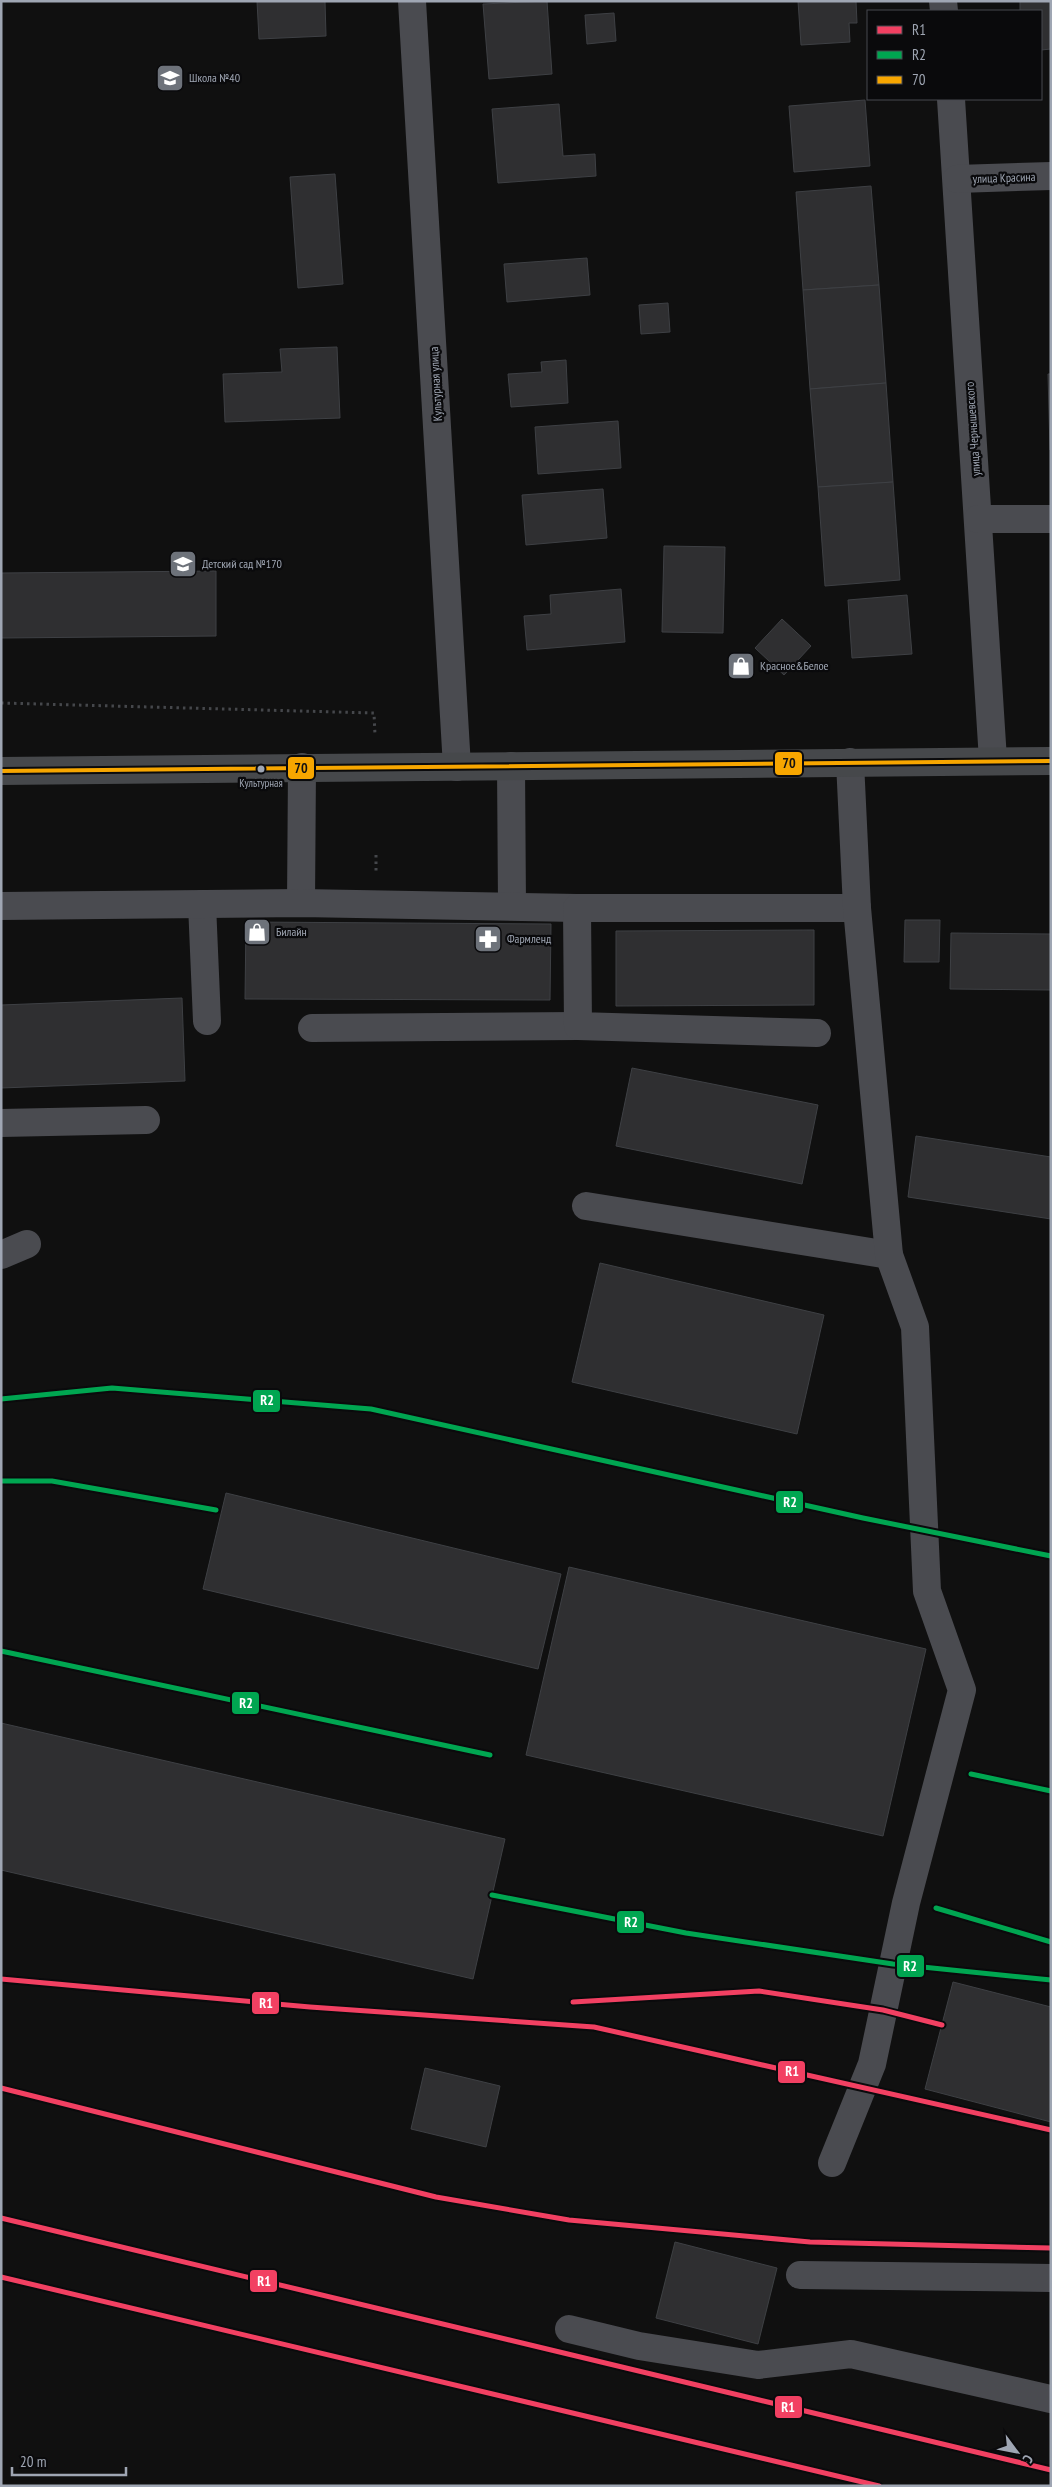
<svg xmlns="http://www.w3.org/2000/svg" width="1052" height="2487" viewBox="0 0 1052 2487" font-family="'PT Sans Narrow',sans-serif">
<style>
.building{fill:#2f2f31;stroke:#3e4044}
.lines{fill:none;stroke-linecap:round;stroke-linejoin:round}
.path{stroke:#45474b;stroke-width:3;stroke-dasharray:2.5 4;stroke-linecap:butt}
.minor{stroke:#4a4b50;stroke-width:28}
.major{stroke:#46484b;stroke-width:28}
.bus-1-casing{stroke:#0a0a0c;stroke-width:8}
.bus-1{stroke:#f7a600;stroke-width:4}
.rail-1-casing{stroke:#0a0a0c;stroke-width:9}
.rail-2-casing{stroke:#0a0a0c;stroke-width:9}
.rail-1{stroke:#f24062;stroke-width:5}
.rail-2{stroke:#00a651;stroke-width:5}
.bus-dot{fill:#9fa6b3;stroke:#0a0a0c;stroke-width:2}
.labels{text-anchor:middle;stroke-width:4.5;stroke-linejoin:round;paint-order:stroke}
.bus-label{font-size:11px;fill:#9fa6b3;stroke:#0a0a0c}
.poi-label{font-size:12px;fill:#9fa6b3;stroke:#0a0a0c;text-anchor:start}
.street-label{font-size:12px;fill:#9fa6b3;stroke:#0a0a0c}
.line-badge{stroke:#0a0a0c;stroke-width:2}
.badge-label{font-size:14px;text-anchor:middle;font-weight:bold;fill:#fff}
.pale-badge-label{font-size:14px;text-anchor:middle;font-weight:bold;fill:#111}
</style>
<rect width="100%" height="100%" fill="#101010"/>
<g class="building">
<polygon points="257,1 325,1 326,36 259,39"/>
<polygon points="547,1 552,74 489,79 483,4"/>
<polygon points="798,1 856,1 857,23 849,23 850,42 801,45"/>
<polygon points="1020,1 1051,1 1051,49 1041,50 1041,11 1020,11"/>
<polygon points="614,13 616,41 587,44 585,15"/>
<polygon points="865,100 870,166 794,172 789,106"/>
<polygon points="559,104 563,156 595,154 596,176 498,183 492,109"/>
<polygon points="335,174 343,284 298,288 290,177"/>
<polygon points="871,186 879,285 803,290 796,192"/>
<polygon points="587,258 590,295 507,302 504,264"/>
<polygon points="879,285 886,383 810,389 803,290"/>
<polygon points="668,303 670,332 641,334 639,305"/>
<polygon points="337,347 340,418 225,422 223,374 282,372 280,349"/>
<polygon points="566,360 568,403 511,407 508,374 542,372 541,362"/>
<polygon points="1048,374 1051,374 1051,450 1050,450"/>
<polygon points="886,383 893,482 818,487 810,389"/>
<polygon points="618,421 621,468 538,474 535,427"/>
<polygon points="893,482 900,580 825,586 818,487"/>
<polygon points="603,489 607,538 526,545 522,495"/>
<polygon points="664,546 725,547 723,633 662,632"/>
<polygon points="216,571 216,636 1,638 1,573"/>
<polygon points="621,589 625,642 527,650 524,616 551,614 550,595"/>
<polygon points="907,595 912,654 852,658 848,600"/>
<polygon points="782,619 811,646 784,675 755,648"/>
<polygon points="905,920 940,920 939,962 904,962"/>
<polygon points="246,922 551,924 550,1000 245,999"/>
<polygon points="814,930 814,1005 616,1006 616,931"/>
<polygon points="951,933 1051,934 1051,990 950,989"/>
<polygon points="182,998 185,1081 1,1088 1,1005"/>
<polygon points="632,1068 818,1105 802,1184 616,1146"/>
<polygon points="916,1136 1051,1157 1051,1219 908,1197"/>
<polygon points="600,1263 824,1315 797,1434 572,1382"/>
<polygon points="226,1493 561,1574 538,1669 203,1589"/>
<polygon points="569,1567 926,1649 883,1836 526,1755"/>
<polygon points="1,1723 505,1839 473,1979 1,1870"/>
<polygon points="953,1982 1051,2007 1051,2122 925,2089"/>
<polygon points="425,2068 500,2086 486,2147 411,2129"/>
<polygon points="675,2242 777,2268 758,2344 656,2318"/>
</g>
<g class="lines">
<g class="path">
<polyline points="1,703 374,713 375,735"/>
<polyline points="376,855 376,871"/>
</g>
<g class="minor">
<polyline points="412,1 457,767"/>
<polyline points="943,1 944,11"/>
<polyline points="951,99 993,760"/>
<polyline points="957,179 1051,176"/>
<polyline points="978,519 1051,519"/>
<polyline points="511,766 512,906"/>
<polyline points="301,903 302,767"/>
<polyline points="202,904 207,1021"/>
<polyline points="1,906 301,903 577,908"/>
<polyline points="312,1028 578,1026"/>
<polyline points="817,1033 578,1026 577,908 857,908"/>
<polyline points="1,1123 146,1120"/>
<polyline points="586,1206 889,1255"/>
<polyline points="1,1255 27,1244"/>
<polyline points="832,2163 872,2064 906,1903 962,1690 927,1591 915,1327 889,1255 857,908 850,762"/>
<polyline points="800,2275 1051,2278"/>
<polyline points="569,2329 639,2346 758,2365 851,2354 1051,2399"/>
</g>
<polyline class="major" points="1,771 1051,761"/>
<g class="bus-1-casing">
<polyline id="bus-1" points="1,771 1051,761"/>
</g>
<use href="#bus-1" class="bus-1"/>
<g class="rail-1-casing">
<g id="rail-1">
<polyline points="1,1979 310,2007 594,2027 1051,2130"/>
<polyline points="573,2002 759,1991 883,2010 942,2025"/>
<polyline points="1,2088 436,2197 569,2220 810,2242 1051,2248"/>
<polyline points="1,2218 1051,2470"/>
<polyline points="1,2277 879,2486"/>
</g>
</g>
<g class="rail-2-casing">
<g id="rail-2">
<polyline points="1,1399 112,1388 371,1409 863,1518 1051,1556"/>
<polyline points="1,1481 52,1481 216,1510"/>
<polyline points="1,1651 490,1755"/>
<polyline points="971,1774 1051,1791"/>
<polyline points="492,1895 686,1933 893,1964 1051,1980"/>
<polyline points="936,1908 1051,1942"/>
</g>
</g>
<use href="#rail-1" class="rail-1"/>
<use href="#rail-2" class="rail-2"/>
</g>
<defs>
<g id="school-square" transform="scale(1.4375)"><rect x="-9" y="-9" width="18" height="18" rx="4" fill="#6d727a" stroke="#0a0a0c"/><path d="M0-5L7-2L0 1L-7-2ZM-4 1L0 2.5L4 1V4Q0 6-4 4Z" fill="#fff"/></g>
<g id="shop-square" transform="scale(1.4375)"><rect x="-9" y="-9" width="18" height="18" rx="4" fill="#6d727a" stroke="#0a0a0c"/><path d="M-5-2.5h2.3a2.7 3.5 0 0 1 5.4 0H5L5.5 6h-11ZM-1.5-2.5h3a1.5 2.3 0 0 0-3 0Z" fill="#fff"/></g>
<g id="pharmacy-square" transform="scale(1.4375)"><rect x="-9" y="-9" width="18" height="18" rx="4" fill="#6d727a" stroke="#0a0a0c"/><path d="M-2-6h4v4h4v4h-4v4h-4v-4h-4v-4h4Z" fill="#fff"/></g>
</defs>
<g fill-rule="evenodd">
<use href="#school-square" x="170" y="78"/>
<use href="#school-square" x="183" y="564"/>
<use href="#shop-square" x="741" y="666"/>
<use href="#shop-square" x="257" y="932"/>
<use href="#pharmacy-square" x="488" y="939"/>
</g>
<circle class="bus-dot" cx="261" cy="769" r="4.5"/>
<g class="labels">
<g class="bus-label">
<text x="261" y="787">Культурная</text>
</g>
<g class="poi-label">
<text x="189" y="82">Школа №40</text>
<text x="202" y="568">Детский сад №170</text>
<text x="760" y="670">Красное&amp;Белое</text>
<text x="276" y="936">Билайн</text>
<text x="507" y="943">Фармленд</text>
</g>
<g class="street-label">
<text transform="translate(1004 178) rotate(-2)" y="4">улица Красина</text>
<text transform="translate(436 384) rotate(-93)" y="4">Культурная улица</text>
<text transform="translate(973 429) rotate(-94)" y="4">улица Чернышевского</text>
</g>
</g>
<g class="line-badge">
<rect x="774" y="751" width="29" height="25" rx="5" fill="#f7a600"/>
<rect x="287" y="756" width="28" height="24" rx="5" fill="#f7a600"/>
<rect x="252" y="1389" width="29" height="24" rx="5" fill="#00a651"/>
<rect x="775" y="1490" width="29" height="24" rx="5" fill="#00a651"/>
<rect x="231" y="1691" width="29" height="24" rx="5" fill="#00a651"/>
<rect x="616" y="1910" width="29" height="24" rx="5" fill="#00a651"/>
<rect x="896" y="1954" width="29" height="24" rx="5" fill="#00a651"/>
<rect x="251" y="1991" width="29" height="24" rx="5" fill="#f24062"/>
<rect x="777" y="2060" width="29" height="24" rx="5" fill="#f24062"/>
<rect x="249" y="2269" width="29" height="24" rx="5" fill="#f24062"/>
<rect x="774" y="2395" width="29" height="24" rx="5" fill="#f24062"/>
</g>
<g class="badge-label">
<text x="267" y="1405">R2</text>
<text x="790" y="1507">R2</text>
<text x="246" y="1708">R2</text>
<text x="631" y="1927">R2</text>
<text x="910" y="1971">R2</text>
<text x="266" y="2008">R1</text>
<text x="792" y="2076">R1</text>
<text x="264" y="2286">R1</text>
<text x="788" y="2412">R1</text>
</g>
<g class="pale-badge-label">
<text x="789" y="768">70</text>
<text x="301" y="773">70</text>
</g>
<rect width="1052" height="2487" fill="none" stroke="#9fa6b3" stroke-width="5"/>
<rect x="867" y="10" width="175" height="90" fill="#0a0a0c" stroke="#46484f"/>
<rect x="877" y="26" width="25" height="8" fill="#f24062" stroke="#46484f"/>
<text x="912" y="35" font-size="15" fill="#9fa6b3">R1</text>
<rect x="877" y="51" width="25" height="8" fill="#00a651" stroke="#46484f"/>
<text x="912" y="60" font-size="15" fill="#9fa6b3">R2</text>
<rect x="877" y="76" width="25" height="8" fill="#f7a600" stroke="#46484f"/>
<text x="912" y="85" font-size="15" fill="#9fa6b3">70</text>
<g transform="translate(1017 2452) rotate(122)" stroke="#0a0a0c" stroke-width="4" paint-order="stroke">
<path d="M0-4L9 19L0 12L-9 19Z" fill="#9fa6b3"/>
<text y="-8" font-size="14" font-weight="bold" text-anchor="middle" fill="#9fa6b3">С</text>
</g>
<path d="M12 2467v8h114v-8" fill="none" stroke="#9fa6b3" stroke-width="2.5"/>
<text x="20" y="2467" font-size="15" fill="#9fa6b3" stroke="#0a0a0c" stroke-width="4" paint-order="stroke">20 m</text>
</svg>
